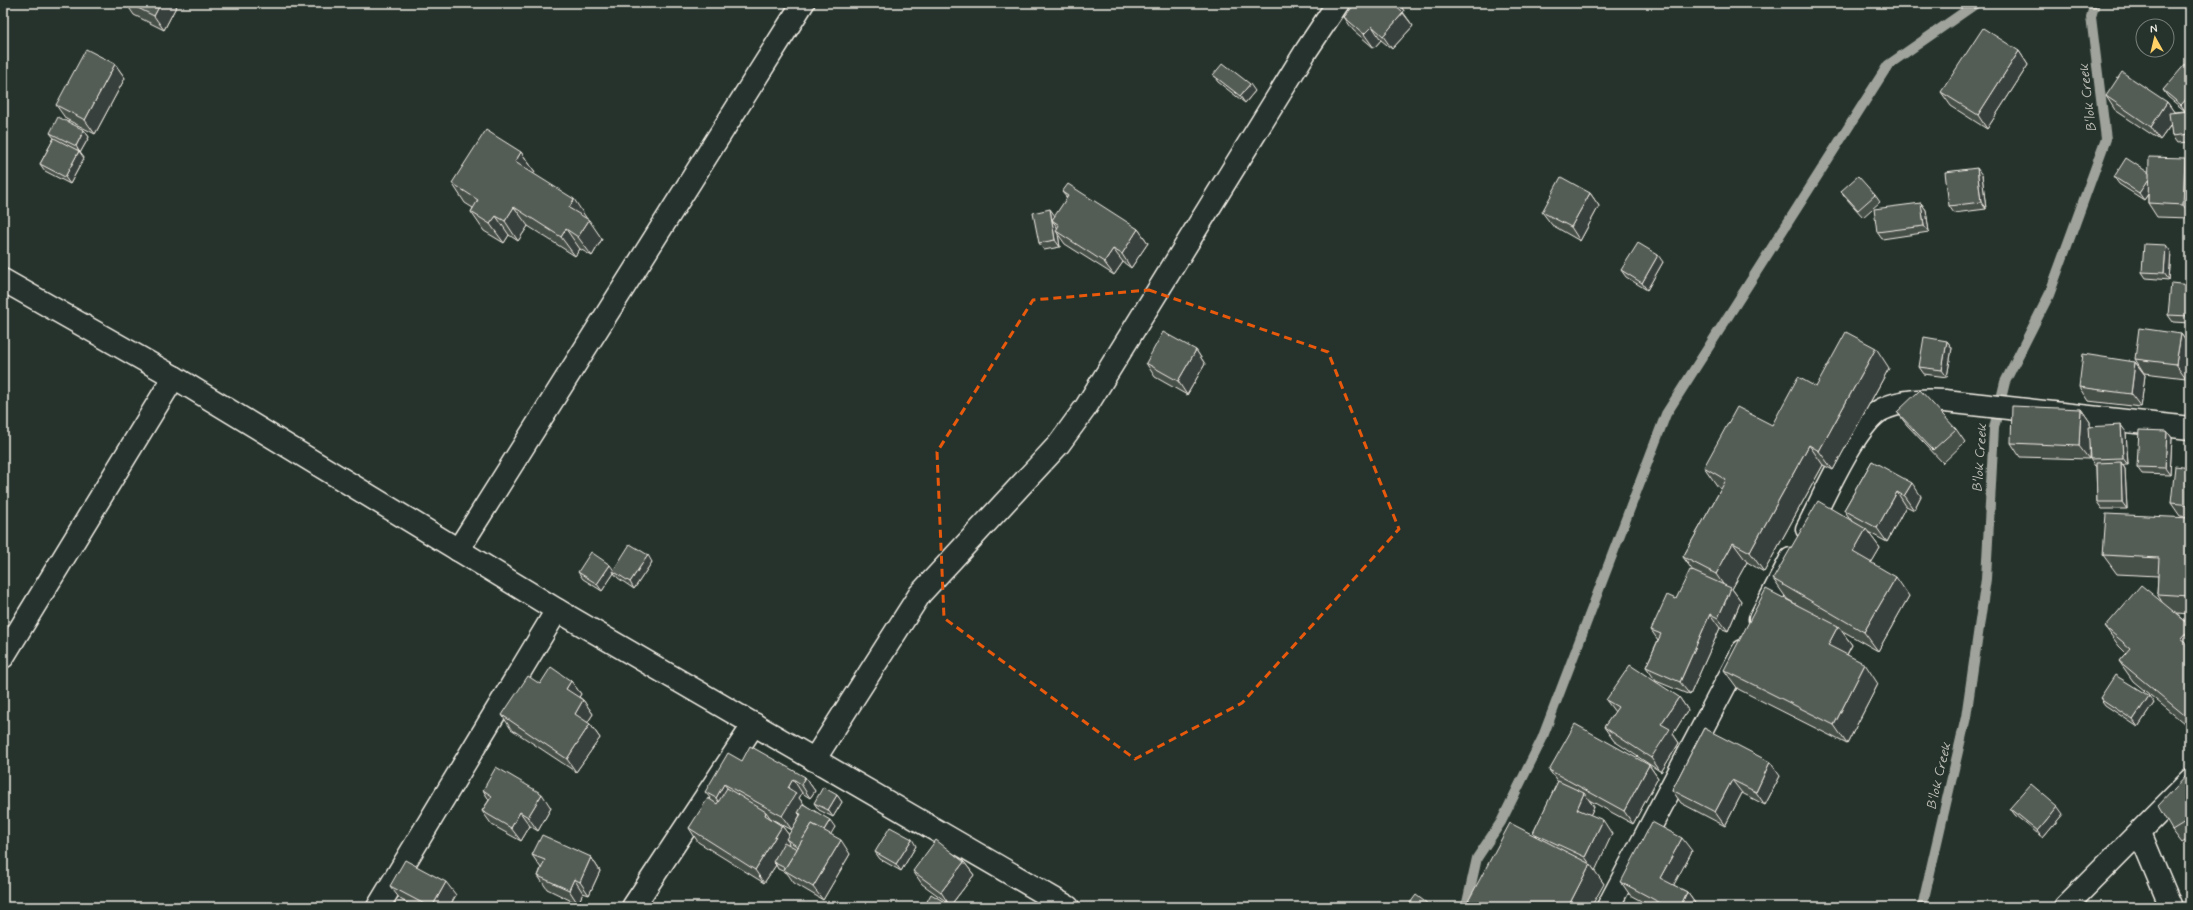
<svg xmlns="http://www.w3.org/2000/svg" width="2193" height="910" viewBox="0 0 2193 910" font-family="Mynerve,sans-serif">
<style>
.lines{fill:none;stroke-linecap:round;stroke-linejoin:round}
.stream{stroke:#9fa39b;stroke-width:10}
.minor-casing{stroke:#f4f1e8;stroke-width:25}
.minor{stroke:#26332d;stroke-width:22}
.wall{fill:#474f49;stroke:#f4f1e8;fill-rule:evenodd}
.shaded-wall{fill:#39403c;stroke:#f4f1e8}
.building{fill:#525c55;stroke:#f4f1e8}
.marked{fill:none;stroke:#e8590c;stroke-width:3;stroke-dasharray:8 5;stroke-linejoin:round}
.labels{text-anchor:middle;stroke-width:4;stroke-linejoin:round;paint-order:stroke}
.water-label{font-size:14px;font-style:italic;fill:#bcbdb5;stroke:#26332d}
</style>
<rect width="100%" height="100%" fill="#26332d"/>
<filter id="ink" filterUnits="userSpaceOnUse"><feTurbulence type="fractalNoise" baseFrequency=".025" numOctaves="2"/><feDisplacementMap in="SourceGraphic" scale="8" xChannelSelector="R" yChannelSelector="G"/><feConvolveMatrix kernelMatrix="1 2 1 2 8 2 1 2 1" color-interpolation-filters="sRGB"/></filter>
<g filter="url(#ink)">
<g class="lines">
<g class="stream">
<polyline points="1466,907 1477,858 1501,822 1542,739 1666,414 1888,65 1977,3"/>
<polyline points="1922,907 1966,717 1986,579 1994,428 2005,382 2049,295 2106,139 2091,17 2095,3"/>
</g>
<g class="minor-casing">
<g id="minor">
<polyline points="3,280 174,377 557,610 1068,907"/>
<path d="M1807 529C1822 501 1856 421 1883 409 1902 400 1925 400 1945 401L2190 428"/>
<polyline points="458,550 803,3"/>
<polyline points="1760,619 1791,559"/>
<polyline points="3,657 174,377"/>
<polyline points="814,760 920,594 1059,444 1086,407 1306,51 1338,3"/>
<polyline points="2140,833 2171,907"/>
<polyline points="378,907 557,610"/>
<polyline points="633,907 754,724"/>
<polyline points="1608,907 1743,651"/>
<polyline points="2065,907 2190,781"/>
</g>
</g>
<use href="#minor" class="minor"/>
</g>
<g class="wall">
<polygon points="126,3 178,3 164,30 134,15"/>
<polygon points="1372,3 1399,3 1404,11 1403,12 1413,26 1392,49 1381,40 1374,48 1353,30 1344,17"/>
<polygon points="2019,51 2028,65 1987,129 1951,106 1941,92"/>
<polygon points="115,64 125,78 95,134 66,119 56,105"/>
<polygon points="2190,64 2190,108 2187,111 2190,111 2190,142 2177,143 2172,136 2171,125 2160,140 2115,110 2106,96 2167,102 2174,112 2185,111 2168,97 2163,90"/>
<polygon points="1213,75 1255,91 1245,103 1218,82"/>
<polygon points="84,130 89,137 80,153 84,158 70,184 45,171 40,164 54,138 50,133"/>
<polygon points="521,152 535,172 533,174 587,219 602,239 592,256 580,249 575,256 528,226 518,241 509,235 504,243 484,231 471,212 473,208 465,203 452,183"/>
<polygon points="2190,165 2190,218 2157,217 2148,203 2148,194 2144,200 2119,184 2114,177 2149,173"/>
<polygon points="1982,175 1986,209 1954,213 1949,206"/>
<polygon points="1841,191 1875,195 1880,202 1863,217 1846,198"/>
<polygon points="1062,192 1138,229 1148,243 1131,268 1123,262 1114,275 1065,244 1058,234 1060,247 1044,250 1039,243 1067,198"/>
<polygon points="1590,193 1599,206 1580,241 1552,225 1542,212"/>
<polygon points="1921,203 1926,210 1929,232 1882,239 1877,232"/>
<polygon points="2171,252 2169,280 2146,278 2142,272"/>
<polygon points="1663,262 1647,290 1626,277 1621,270"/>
<polygon points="2190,285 2190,323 2173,322 2168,315"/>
<polygon points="2181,334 2190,347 2186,378 2144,373 2135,359"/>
<polygon points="1947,341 1952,348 1947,377 1924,374 1919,367"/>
<polygon points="1196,350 1205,364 1187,395 1155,377 1146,363"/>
<polygon points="2135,362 2145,375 2141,407 2088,401 2079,387"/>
<polygon points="1889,368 1833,470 1823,465 1764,572 1747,562 1732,589 1741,601 1728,631 1720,628 1690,695 1656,681 1646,667 1658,640 1651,630 1676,599 1693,571 1683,557 1721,489 1718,487 1704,467 1772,425 1816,387"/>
<polygon points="2081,409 2090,422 2090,427 2126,432 2128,465 2123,465 2125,469 2127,509 2102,509 2097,502 2096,466 2095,466 2090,459 2089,442 2089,459 2020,457 2011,443"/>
<polygon points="1897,412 1956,429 1965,442 1943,463 1907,425"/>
<polygon points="2167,431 2172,438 2170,475 2142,474 2137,467"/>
<polygon points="2190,444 2190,517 2180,516 2171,503 2187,467"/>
<polygon points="1872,461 1921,496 1914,510 1906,506 1887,542 1868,532 1880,548 1871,563 1909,596 1878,651 1841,630 1852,645 1847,655 1878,684 1847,744 1738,689 1724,670 1799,606 1787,599 1773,579 1851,520 1844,510"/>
<polygon points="2190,518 2190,615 2177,614 2190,625 2190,728 2133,681 2119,661 2126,653 2119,646 2105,627 2162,602 2157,594 2158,576 2117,574 2103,555"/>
<polygon points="652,562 634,589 618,578 614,573 602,591 583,579 578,572 614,570"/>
<polygon points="571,681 581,694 579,697 583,700 593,714 587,723 590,724 600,738 576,772 511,729 502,715 540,684"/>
<polygon points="1679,697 1688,710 1673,734 1679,743 1661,772 1614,741 1604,727 1615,712 1606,700"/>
<polygon points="2100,698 2154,703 2138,727 2105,705"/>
<polygon points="1704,728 1780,776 1765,805 1742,793 1725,826 1681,803 1672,790"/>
<path d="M742 761 805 777 815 791 810 798 802 793 799 798 805 805 835 827 830 834 850 854 823 900 794 883 787 873 778 869 776 865 764 883 698 842 689 828 711 799 705 792ZM800 815V816L789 835 782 826 771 819 770 818 792 830Z"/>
<polygon points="1649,765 1658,778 1633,824 1589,800 1594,807 1590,815 1612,834 1594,871 1604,884 1536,836 1533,833 1558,782 1549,770"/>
<polygon points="2190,772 2190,838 2182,843 2172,830"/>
<polygon points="483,790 551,808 538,831 530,826 521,841 492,825 482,811 489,800"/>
<polygon points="837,795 842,802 833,817 819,810 814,803"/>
<polygon points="2010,808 2063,814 2043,838 2015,815"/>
<polygon points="916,846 901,871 880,859 875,852"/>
<polygon points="1692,851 1673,885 1687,892 1697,906 1696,907 1652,907 1630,895 1621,882"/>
<polygon points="532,855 591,857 600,871 589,895 583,893 578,904 547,889 538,876 541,868"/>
<polygon points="964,862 974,875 951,905 922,884 913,871"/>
<polygon points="390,886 456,895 449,907 414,907 400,899"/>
</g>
<g class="shaded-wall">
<polygon points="161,3 178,3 164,30 154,16"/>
<polygon points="1392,3 1399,3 1404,11 1401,15"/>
<polygon points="1403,13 1413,26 1392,49 1383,36"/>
<polygon points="1372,26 1381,40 1374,48 1364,34"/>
<polygon points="2019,51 2028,65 1987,129 1978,115"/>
<polygon points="115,64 125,78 95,134 85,120"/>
<polygon points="1250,84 1255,91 1245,103 1240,96"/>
<polygon points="2190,95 2190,108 2186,112 2181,105"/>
<polygon points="2167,102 2177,116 2160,140 2151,127"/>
<polygon points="84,130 89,137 80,153 76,146"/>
<polygon points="79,151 84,158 70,184 65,177"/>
<polygon points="521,152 535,172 528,181 515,162"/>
<polygon points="2185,158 2190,165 2190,214 2183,205"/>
<polygon points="1977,168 1982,175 1986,209 1981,202"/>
<polygon points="2151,175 2156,182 2144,200 2139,193"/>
<polygon points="1590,193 1599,206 1580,241 1571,227"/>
<polygon points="574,199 587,219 583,227 569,208"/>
<polygon points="1921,203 1926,210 1929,232 1924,226"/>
<polygon points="514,207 528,226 518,241 505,221"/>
<polygon points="1050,209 1055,216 1052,220 1057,227 1058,232 1056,231 1058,234 1060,247 1055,240"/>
<polygon points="496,216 509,235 504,243 490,224"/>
<polygon points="589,220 602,239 592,256 578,237"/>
<polygon points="566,229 580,249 575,256 561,237"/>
<polygon points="1138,229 1148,243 1131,268 1122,254"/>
<polygon points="2166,245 2171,252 2169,280 2164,273"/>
<polygon points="1113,249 1123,262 1114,275 1104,262"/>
<polygon points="1658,255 1663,262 1647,290 1642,283"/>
<polygon points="2190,299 2190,318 2189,316"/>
<polygon points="2181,334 2190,347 2186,378 2176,364"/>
<polygon points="1947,341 1952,348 1947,377 1942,370"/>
<polygon points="1876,348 1889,368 1833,470 1819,451"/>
<polygon points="1196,350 1205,364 1187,395 1178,381"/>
<polygon points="2135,362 2145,375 2141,407 2131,394"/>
<polygon points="2081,409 2090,422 2089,459 2079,446"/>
<polygon points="2121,425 2126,432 2128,465 2123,458"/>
<polygon points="2167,431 2172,438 2170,475 2165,468"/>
<polygon points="1809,445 1823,465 1764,572 1750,552"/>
<polygon points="2121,462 2125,469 2127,509 2122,502"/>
<polygon points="1912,483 1921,496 1914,510 1904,496"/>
<polygon points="1897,492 1906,506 1887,542 1877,528"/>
<polygon points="1866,529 1880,548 1866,572 1853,552"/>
<polygon points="1733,543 1747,562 1732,589 1741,601 1728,631 1718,618 1729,593 1716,574"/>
<polygon points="648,555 652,562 634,589 630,582"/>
<polygon points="610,565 615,572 613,571 614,573 602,591 597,584"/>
<polygon points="1896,577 1909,596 1878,651 1864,632"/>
<polygon points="1710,614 1720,628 1690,695 1680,682"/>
<polygon points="1838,626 1852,645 1841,665 1828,645"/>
<polygon points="2190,629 2190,651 2181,639"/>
<polygon points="1865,664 1878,684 1847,744 1834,725"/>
<polygon points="571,681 581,694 576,702 566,689"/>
<polygon points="2149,696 2154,703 2138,727 2133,720"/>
<polygon points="1679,697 1688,710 1673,734 1679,743 1661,772 1651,758 1661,724"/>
<polygon points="583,700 593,714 584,728 575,714"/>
<polygon points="590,724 600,738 576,772 567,759"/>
<polygon points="1770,762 1780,776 1765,805 1756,792"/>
<polygon points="1649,765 1658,778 1633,824 1624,811"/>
<polygon points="805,777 815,791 810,798 801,784"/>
<polygon points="793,779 802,793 799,798 805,806 798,813 800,815 792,830 782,816 788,788"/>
<polygon points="1732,780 1742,793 1725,826 1715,812"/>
<polygon points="724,784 734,797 726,812 716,798"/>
<polygon points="1584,793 1594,807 1587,822 1577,809"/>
<polygon points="542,794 551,808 538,831 528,817"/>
<polygon points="837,795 842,802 833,817 828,810"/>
<polygon points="2058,807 2063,814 2043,838 2038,831"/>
<polygon points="520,812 530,826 521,841 511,828"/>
<polygon points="766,812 776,826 765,815"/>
<polygon points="830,820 835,827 828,839 823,832"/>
<polygon points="1603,820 1612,834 1595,871 1585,857"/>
<polygon points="782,826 792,839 786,839 789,843 777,864 773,862 776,865 764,883 755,870"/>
<polygon points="1682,838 1692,851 1670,892 1660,878"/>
<polygon points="912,839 916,846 901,871 896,864"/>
<polygon points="841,840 850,854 823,900 813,887"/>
<polygon points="591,857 600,871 589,895 580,882"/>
<polygon points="964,862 974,875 950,906 941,892"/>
<polygon points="1590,864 1604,884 1591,907 1568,907"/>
<polygon points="574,879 583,893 578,904 569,890"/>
<polygon points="446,882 456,895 449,907 432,907"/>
<polygon points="1687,892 1697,906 1696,907 1680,907"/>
</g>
<g class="building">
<polygon points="128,3 161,3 154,16"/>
<polygon points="1356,3 1371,3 1373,4 1374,3 1392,3 1403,13 1383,36 1372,26 1364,34 1344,17"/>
<polygon points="1983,28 2019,51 1978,115 1941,92"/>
<polygon points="86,49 115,64 85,120 56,105"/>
<polygon points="2187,62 2190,64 2190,95 2181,105 2163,90"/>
<polygon points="1223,63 1250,84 1240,96 1213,75"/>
<polygon points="2122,72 2167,102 2151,127 2106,96"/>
<polygon points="2190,111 2190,134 2172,136 2169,113"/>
<polygon points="58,117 84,130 76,146 50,133"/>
<polygon points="486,130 521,152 515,162 574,199 569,208 589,220 578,237 566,229 561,237 514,207 505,221 496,216 490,224 471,212 478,200 452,183"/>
<polygon points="54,138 79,151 65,177 40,164"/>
<polygon points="2149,157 2185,158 2183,205 2148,203"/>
<polygon points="2126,158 2149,173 2149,179 2139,193 2114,177"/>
<polygon points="1977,168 1981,202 1949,206 1945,172"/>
<polygon points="1858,176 1875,195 1858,210 1841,191"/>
<polygon points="1561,177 1590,193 1571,227 1542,212"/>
<polygon points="1068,184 1138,229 1122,254 1113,249 1104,262 1056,231 1059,225 1052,220 1068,196 1062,192"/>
<polygon points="1921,203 1924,226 1877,232 1874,209"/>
<polygon points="1050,209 1055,240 1039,243 1033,213"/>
<polygon points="1638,243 1658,255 1642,283 1621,270"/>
<polygon points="2144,244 2166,245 2164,273 2142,272"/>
<polygon points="2171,283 2190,285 2190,299 2189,316 2168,315"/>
<polygon points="2139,328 2181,334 2176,364 2135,359"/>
<polygon points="1163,332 1196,350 1178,381 1146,363"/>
<polygon points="1846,332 1876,348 1819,451 1809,445 1750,552 1733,543 1716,574 1683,557 1726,480 1704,467 1737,407 1772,425 1798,377 1816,387"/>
<polygon points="1924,337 1947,341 1942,370 1919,367"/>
<polygon points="2083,354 2135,362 2131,394 2079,387"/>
<polygon points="1920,390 1956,429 1933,450 1897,412"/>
<polygon points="2012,406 2081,409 2079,446 2011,443"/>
<polygon points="2121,425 2123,458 2090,459 2088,427"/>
<polygon points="2139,430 2167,431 2165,468 2137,467"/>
<polygon points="2186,444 2190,444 2190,468 2187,467"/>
<polygon points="1872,461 1912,483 1904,496 1897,492 1877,528 1844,510"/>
<polygon points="2121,462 2122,502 2097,502 2096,463"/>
<polygon points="2175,466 2190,468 2190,505 2171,503"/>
<polygon points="1818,501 1866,529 1853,552 1896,577 1864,632 1773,579"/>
<polygon points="2106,514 2190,518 2190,596 2157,594 2159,558 2103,555"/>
<polygon points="630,544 648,555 630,582 613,571"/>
<polygon points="591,552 610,565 597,584 578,572"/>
<polygon points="1690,570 1731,588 1718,618 1710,614 1680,682 1646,667 1661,634 1651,630 1667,595 1676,599"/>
<polygon points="2141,585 2190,625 2190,629 2181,639 2190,646 2190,716 2188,718 2119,661 2130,648 2105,627"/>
<polygon points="1766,589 1838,626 1828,645 1865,664 1834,725 1724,670"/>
<polygon points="1630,665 1679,697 1661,724 1670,729 1651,758 1604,727 1618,707 1606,700"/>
<polygon points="551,667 571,681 566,689 583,700 575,714 590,724 567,759 502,715 528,676 540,684"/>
<polygon points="2115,675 2149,696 2133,720 2100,698"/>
<polygon points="1575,724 1649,765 1624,811 1549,770"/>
<polygon points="1704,728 1770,762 1756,792 1732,780 1715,812 1672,790"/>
<polygon points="750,746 805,777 801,784 793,779 788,788 796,793 782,816 724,784 716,798 705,792 728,753 742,761"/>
<polygon points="496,767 542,794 528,817 520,812 511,828 482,811 492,796 483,790"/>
<polygon points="2190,772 2190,819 2172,830 2158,806"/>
<polygon points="1558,781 1584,793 1577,809 1603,820 1585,857 1533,833"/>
<polygon points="2031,784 2058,807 2038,831 2010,808"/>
<polygon points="823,787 837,795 828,810 814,803"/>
<polygon points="727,788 766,812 765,815 782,826 755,870 689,828 708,798 717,804"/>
<polygon points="803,804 830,820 824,830 812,824 798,847 786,839 801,814 798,813"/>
<polygon points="1652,822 1682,838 1660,878 1687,892 1680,907 1668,907 1621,882"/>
<polygon points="1510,823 1590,864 1568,907 1465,907"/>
<polygon points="812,824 841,840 813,887 784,870"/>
<polygon points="890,827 912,839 896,864 875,852"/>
<polygon points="542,835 591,857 580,882 574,879 569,890 538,876 545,860 532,855"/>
<polygon points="936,840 964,862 941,892 913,871"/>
<polygon points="784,842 797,849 785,868 773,862"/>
<polygon points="405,860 446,882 432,907 430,907 390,886"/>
<polygon points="931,894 953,907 924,907"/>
<polygon points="1416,895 1432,907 1407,907"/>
</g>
</g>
<path class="marked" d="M1149 290 1328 352 1399 529 1242 703 1135 759 944 618 937 452 1033 300Z"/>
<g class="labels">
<g class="water-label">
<text transform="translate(2087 98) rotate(-97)" y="5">B'lok Creek</text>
<text transform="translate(1979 458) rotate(-86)" y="5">B'lok Creek</text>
<text transform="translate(1938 776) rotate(-77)" y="5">B'lok Creek</text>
</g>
</g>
<rect width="2193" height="910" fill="none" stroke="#26332d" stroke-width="16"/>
<rect x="8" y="8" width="2177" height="894" fill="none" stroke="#f4f1e8" stroke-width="1.5" filter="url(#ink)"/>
<g transform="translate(2155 38) rotate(352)"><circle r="19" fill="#26332d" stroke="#787f78"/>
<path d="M0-3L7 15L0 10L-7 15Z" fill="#ffd166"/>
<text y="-6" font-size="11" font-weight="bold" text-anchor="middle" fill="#f4f1e8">N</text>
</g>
</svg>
